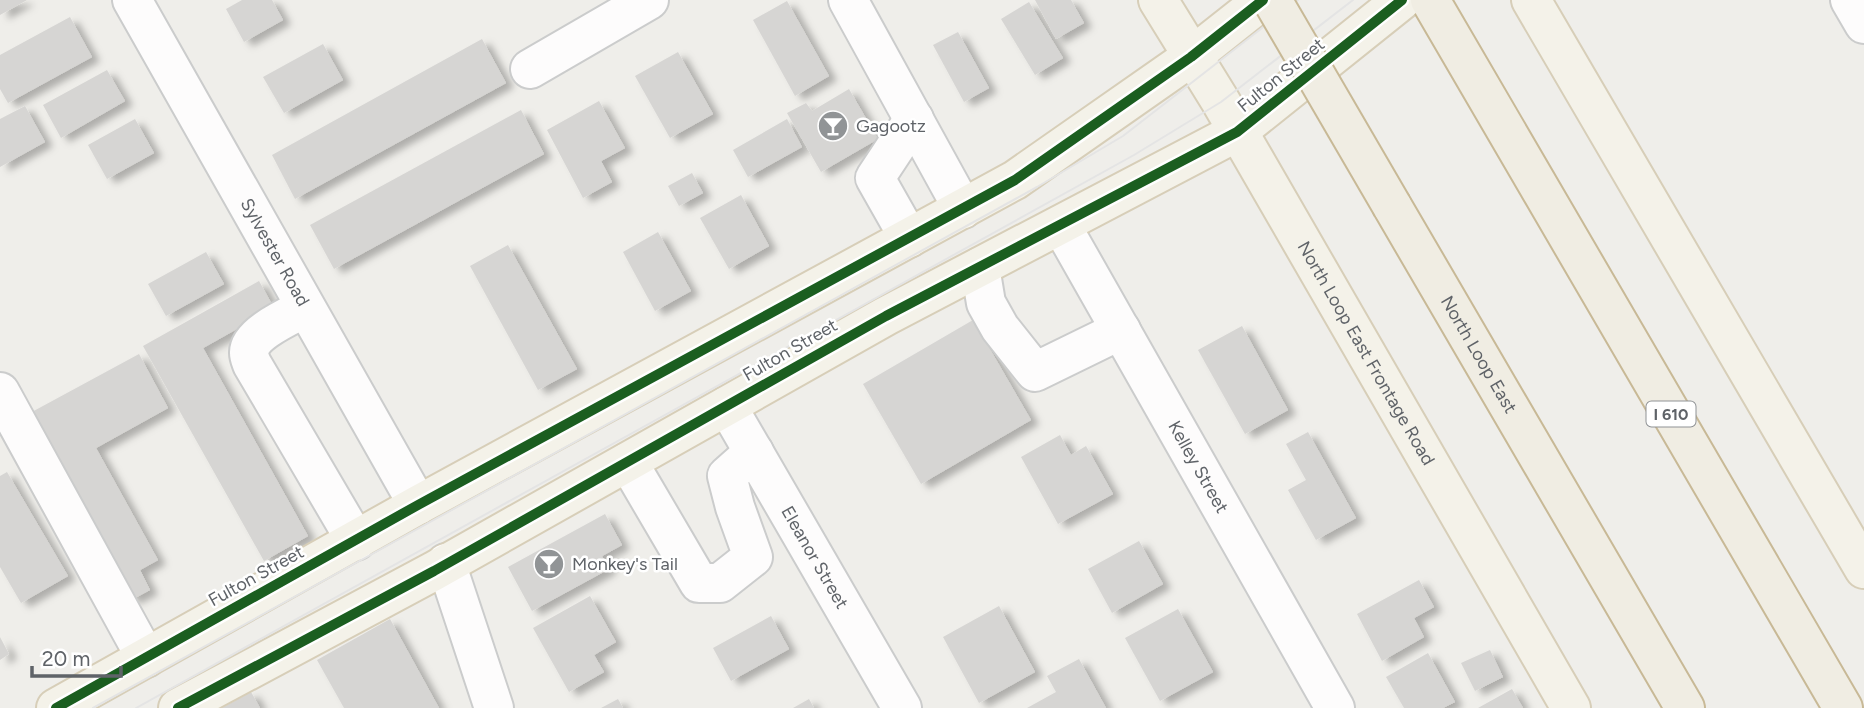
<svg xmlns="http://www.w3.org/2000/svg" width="1864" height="708" viewBox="0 0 1864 708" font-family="Figtree,sans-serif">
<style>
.building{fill:#d6d5d3;filter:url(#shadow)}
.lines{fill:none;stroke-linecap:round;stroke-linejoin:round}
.minor-casing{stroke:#cbcccc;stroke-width:42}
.major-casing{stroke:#d7ceb8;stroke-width:42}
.highway-casing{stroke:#c8b996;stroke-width:42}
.minor{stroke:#fdfcfc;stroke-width:38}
.major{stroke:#f4f2e9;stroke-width:38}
.highway{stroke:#f0ede3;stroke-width:38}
.tram{stroke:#e4e4e4;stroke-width:2}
.highway-bridge-casing{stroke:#c8b996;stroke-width:42;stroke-linecap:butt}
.highway-bridge{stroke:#f0ede3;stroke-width:38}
.cycleway-casing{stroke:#fff;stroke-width:15}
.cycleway{stroke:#1b5e20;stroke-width:10}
.labels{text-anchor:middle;stroke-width:5;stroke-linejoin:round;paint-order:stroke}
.shield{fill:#fff;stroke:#8f9295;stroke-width:2}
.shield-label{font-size:16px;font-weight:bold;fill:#5f6368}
.street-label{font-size:18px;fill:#5f6368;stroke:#fff}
.poi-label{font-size:18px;fill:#5f6368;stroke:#fff;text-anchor:start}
</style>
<defs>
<filter id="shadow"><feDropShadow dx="8" dy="4.5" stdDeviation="3.5" flood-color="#0004"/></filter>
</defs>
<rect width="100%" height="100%" fill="#efeeea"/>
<g class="building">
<polygon points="0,0 27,0 0,15"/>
<polygon points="242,0 272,0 283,20 244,42 226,9"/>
<polygon points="1035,0 1071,0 1084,23 1056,39"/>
<polygon points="787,1 829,76 795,96 753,20"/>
<polygon points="1029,2 1063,58 1035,75 1001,19"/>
<polygon points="70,17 92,57 8,103 0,89 0,55"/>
<polygon points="958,32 989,88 964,102 933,45"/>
<polygon points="482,39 506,83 295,199 272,155"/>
<polygon points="323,44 343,80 284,113 263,77"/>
<polygon points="678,52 713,114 670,138 635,76"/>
<polygon points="107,70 125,101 61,138 43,105"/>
<polygon points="849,89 878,139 821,172 787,113 806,103 812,111"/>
<polygon points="599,101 625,148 601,161 612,182 583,198 547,130"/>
<polygon points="25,106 45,142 0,167 0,119"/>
<polygon points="521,110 544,154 334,269 310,225"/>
<polygon points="135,119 154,153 107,179 88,145"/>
<polygon points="787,119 802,147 748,177 733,150"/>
<polygon points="692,173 703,193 679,206 668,186"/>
<polygon points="741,195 769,246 729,269 700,218"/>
<polygon points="658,232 691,291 655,311 623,252"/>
<polygon points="508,245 577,369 538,390 470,266"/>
<polygon points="206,252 224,284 166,316 148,284"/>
<polygon points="259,281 274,308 203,348 308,536 264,561 143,346"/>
<polygon points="973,320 1031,420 921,484 863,384"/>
<polygon points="1242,326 1288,410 1245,434 1198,350"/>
<polygon points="139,354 168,408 96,448 158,560 140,570 150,590 131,600 30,413"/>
<polygon points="1308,432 1356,518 1316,540 1288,490 1306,480 1286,444"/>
<polygon points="1060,435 1071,455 1086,446 1113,494 1058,524 1021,457"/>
<polygon points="7,472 68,576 21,603 0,567 0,476"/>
<polygon points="605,514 622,545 602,556 609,569 532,611 508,567"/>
<polygon points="1139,541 1163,584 1112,613 1088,569"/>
<polygon points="1419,580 1434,607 1414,618 1424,637 1382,661 1357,614"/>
<polygon points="590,596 616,642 594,655 604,672 569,692 533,628"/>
<polygon points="999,606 1035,672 979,703 943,637"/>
<polygon points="1178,609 1213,672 1160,701 1125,638"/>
<polygon points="771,616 789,649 731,681 713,648"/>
<polygon points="390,619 439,708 344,708 317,660"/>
<polygon points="0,637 9,654 0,660"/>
<polygon points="1490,650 1503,677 1475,691 1461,663"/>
<polygon points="1428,653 1455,702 1443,708 1404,708 1386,677"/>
<polygon points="1079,659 1106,708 1027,708 1056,692 1047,676"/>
<polygon points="1512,689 1523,708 1478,708"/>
<polygon points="251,692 260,708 222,708"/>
<polygon points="618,699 623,708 601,708"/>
<polygon points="809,699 814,708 793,708"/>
</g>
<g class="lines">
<g class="minor-casing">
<g id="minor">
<path id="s1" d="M132 0 418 505"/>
<polyline points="848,0 963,209"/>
<polyline points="1850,0 1864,24"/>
<polyline points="530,69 649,0"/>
<path id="s2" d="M1061 225 1335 708"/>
<polyline points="909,238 875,178 914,119"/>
<polyline points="980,267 986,303 1000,328 1035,372 1121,330"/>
<path d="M305 308C290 316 248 334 249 353 249 357 251 361 252 364L356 541"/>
<polyline points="0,392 146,658"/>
<path id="s3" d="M727 406 902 708"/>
<polyline points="628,462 699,583 720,583 753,557 735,507 727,476 754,452"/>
<polyline points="446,563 494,708"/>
</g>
</g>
<g class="major-casing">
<g id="major">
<path id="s4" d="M1158 0 1221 102 1571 708"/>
<polyline points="1531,0 1864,569"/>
<polyline points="56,708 418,505 1015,180 1191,57 1263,0"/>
<polyline points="178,708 434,571 886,316 1237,132 1402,0"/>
</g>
</g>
<g class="highway-casing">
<g id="highway">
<polyline points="1430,0 1843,708"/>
<path id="s5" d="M1392 206 1685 708"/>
</g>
</g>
<use href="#minor" class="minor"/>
<use href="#major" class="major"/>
<use href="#highway" class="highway"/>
<g class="tram">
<polyline points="93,708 1037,187 1123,136 1298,0"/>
<polyline points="136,708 1134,155 1221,102 1353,0"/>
</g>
<g class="highway-bridge-casing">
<polyline id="highway-bridge" points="1272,0 1392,206"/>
</g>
<use href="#highway-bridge" class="highway-bridge"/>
<g class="cycleway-casing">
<g id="cycleway">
<polyline points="56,708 418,505 1015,180 1191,57 1263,0"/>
<polyline points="178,708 434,571 886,316 1237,132 1402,0"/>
</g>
</g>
<use href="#cycleway" class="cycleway"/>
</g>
<defs>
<g id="bar-disc" transform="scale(1.575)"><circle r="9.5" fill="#919496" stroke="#fff"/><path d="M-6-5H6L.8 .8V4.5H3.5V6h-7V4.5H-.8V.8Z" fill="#fff"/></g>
</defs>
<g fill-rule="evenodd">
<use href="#bar-disc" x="833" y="126"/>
<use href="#bar-disc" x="549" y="564"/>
</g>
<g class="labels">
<rect class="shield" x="1646.5" y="401.5" width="49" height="25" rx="5"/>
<g class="shield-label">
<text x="1671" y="420">I 610</text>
</g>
<g class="street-label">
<text transform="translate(1281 75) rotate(-39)" y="6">Fulton Street</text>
<text dy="6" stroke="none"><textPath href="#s1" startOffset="290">Sylvester Road</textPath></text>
<text transform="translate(790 350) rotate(-30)" y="6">Fulton Street</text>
<text dy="6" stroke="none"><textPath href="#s4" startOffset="410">North Loop East Frontage Road</textPath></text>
<text dy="6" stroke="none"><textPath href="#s5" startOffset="172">North Loop East</textPath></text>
<text dy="6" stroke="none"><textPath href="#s2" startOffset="278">Kelley Street</textPath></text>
<text dy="6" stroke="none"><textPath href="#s3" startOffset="175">Eleanor Street</textPath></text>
<text transform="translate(256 576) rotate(-29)" y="6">Fulton Street</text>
</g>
<g class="poi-label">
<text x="856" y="132">Gagootz</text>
<text x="572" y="570">Monkey's Tail</text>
</g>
</g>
<path d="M32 666v10h89v-10" fill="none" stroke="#5f6368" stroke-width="3.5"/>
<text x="42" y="666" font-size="21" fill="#5f6368" stroke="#ffffff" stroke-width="5" paint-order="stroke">20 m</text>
</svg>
